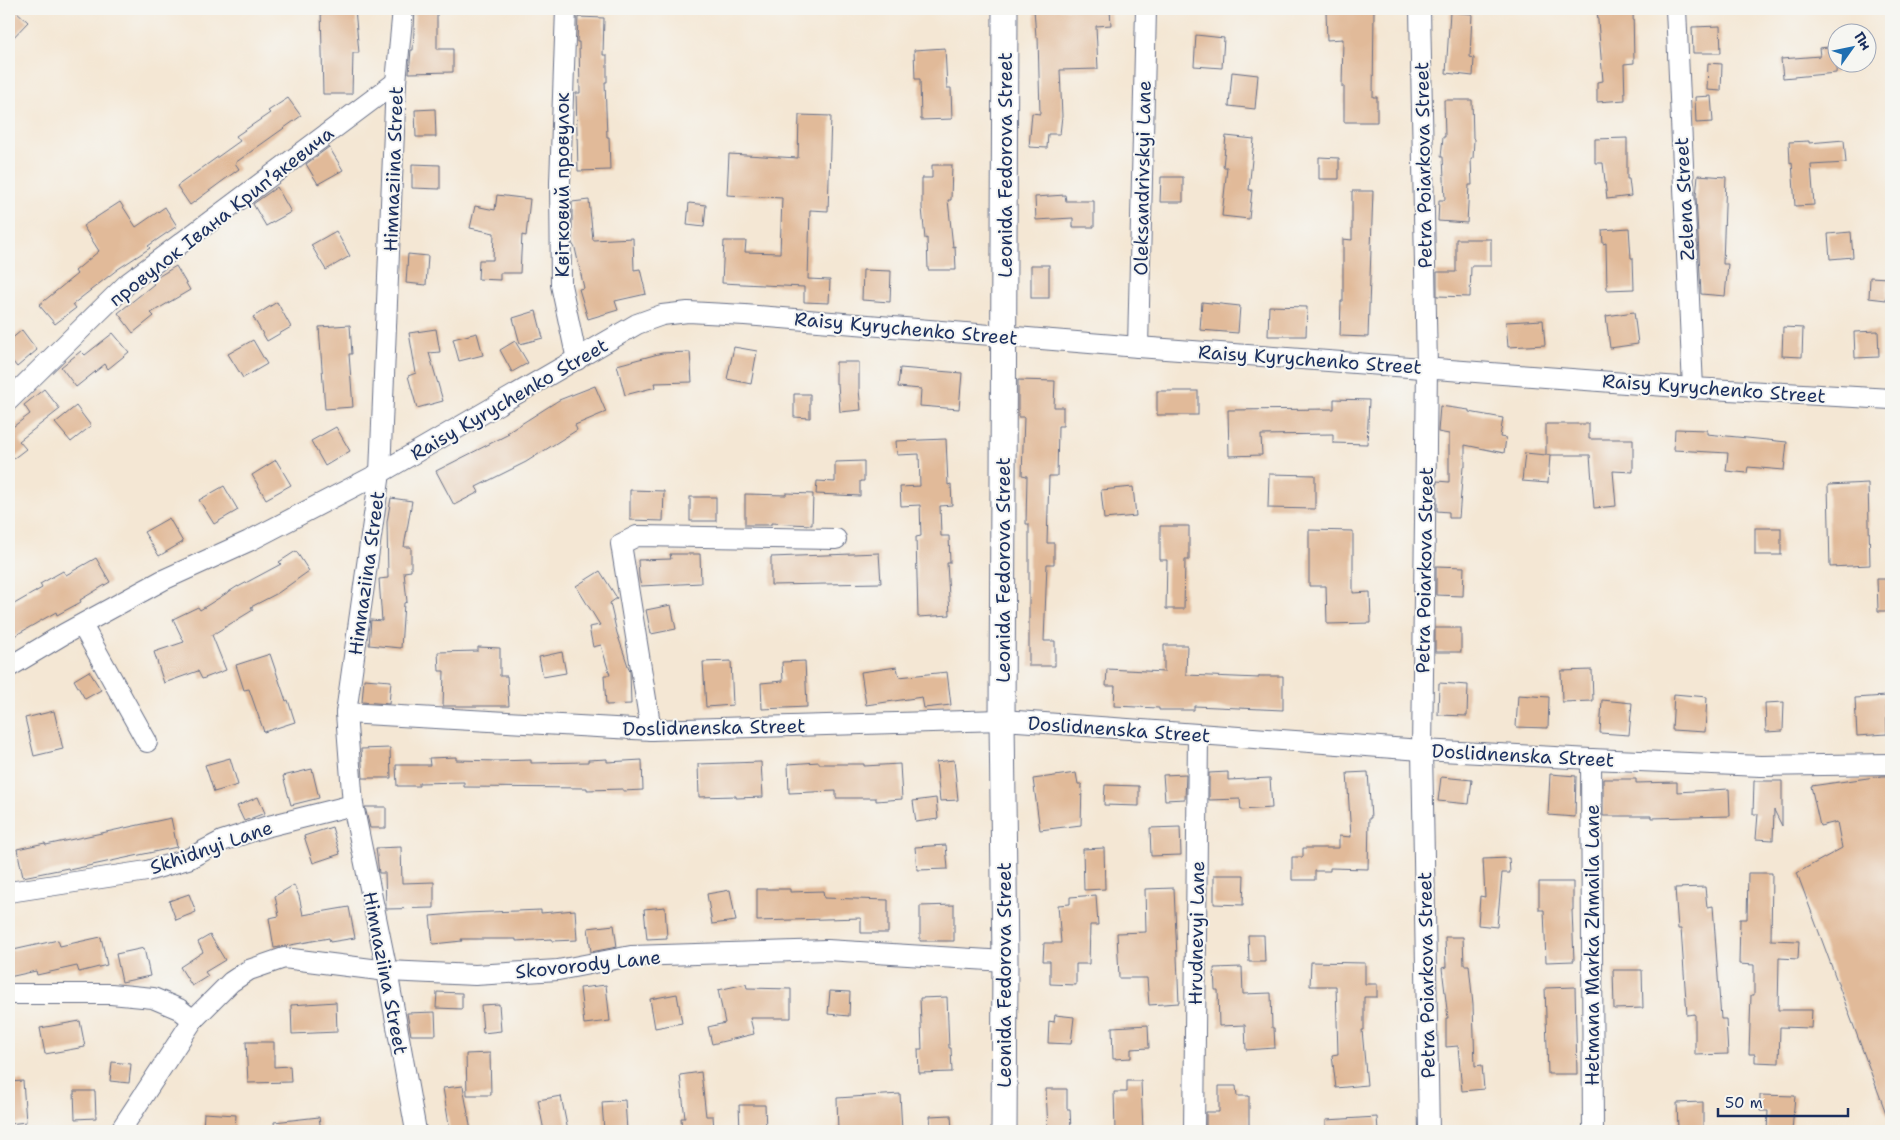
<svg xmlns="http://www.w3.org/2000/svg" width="1900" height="1140" viewBox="0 0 1900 1140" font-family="'Shantell Sans',sans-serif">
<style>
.building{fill:#e1ba99}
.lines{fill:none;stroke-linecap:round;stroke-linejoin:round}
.minor-casing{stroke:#676f87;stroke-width:22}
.tertiary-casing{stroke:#676f87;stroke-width:27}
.minor{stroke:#fff;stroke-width:20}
.tertiary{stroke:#fff;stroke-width:25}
.labels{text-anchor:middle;stroke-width:4;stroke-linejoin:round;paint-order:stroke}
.street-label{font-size:19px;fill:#1b2f5e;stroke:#f6f6f2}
</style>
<rect width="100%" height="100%" fill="#f6f6f2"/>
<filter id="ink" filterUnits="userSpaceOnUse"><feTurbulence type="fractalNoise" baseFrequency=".02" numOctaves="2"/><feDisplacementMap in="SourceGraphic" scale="10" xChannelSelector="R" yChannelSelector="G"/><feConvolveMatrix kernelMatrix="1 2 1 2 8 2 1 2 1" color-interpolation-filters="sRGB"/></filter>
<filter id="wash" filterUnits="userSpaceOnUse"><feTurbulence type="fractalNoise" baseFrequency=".0096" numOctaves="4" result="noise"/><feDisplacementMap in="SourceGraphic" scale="20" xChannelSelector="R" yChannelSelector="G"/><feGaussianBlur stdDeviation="1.12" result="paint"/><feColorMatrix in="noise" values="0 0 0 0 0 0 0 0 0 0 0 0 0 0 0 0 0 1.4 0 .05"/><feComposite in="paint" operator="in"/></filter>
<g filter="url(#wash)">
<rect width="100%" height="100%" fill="#f4e7d4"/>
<g id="blocks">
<g class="building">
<polygon points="9,9 14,9 28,22 9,42"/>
<polygon points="321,9 355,9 359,53 353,53 352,94 323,94"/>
<polygon points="415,9 437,9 437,49 453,49 453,72 409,73 411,50 413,50"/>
<polygon points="1034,9 1110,9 1111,25 1096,26 1098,69 1060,70 1062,116 1060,134 1048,134 1047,148 1029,147 1032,113 1040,114 1038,37 1036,37"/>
<polygon points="1597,9 1633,9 1634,63 1624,64 1625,100 1597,102 1597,82 1603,81"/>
<polygon points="1374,10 1373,97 1377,97 1377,122 1344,122 1344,87 1342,87 1343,39 1327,40 1326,11"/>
<polygon points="1450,12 1472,14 1470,57 1474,58 1473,76 1446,73"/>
<polygon points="578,17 604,18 603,55 607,55 607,82 605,82 607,137 609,137 610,170 578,171 576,93 580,93 579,42 577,42"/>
<polygon points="1720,26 1721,53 1693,53 1692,27"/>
<polygon points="1196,35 1224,38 1222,68 1194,66"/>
<polygon points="1838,46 1836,73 1783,78 1781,59 1820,56 1819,48"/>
<polygon points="945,48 947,88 951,88 952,119 921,120 920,79 915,79 914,50"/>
<polygon points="1708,63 1722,64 1721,91 1707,90"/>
<polygon points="1232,72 1258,75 1255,109 1229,106"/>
<polygon points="1711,96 1713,122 1696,123 1695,97"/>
<polygon points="288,98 301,116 235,163 239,169 190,205 177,186 240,141 236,136 270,113 268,111"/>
<polygon points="1444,100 1472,100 1473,138 1474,139 1473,159 1471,159 1472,185 1469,185 1467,223 1438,221 1439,200 1445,200 1443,157 1441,157 1443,137 1445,137"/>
<polygon points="435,109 436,137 416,137 415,110"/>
<polygon points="799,115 831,116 828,211 810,210 808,279 830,280 829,303 804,302 804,287 722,283 724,241 746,241 745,252 780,253 782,198 727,195 729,154 798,158"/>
<polygon points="1226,136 1254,139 1249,190 1252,190 1249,219 1222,216 1227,167 1223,167"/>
<polygon points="1627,138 1627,179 1629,179 1631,196 1607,199 1603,163 1595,163 1595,139"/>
<polygon points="1844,140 1846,163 1811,165 1814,205 1795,206 1792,162 1790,163 1789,142 1809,141 1809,143"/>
<polygon points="329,147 343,170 318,184 306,164"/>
<polygon points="1319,157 1339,158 1339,179 1319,179"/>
<polygon points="412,164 440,165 440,189 412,188"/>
<polygon points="932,165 952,165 951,200 948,200 953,247 955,246 956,270 928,270 927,238 925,239 922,208 922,178 932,178"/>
<polygon points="1698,175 1726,177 1723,264 1728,264 1725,296 1701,294 1696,196"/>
<polygon points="1161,177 1183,177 1183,202 1160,202"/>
<polygon points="277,187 291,212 266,226 253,204"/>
<polygon points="1352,191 1373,191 1368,337 1340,336 1341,301 1343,301 1343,239 1352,240"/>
<polygon points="497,195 530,199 526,236 522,235 520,273 500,273 500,280 478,279 479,260 493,260 494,233 470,228 475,206 495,210"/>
<polygon points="1065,195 1066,201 1094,201 1094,227 1073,227 1073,218 1036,220 1035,197"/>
<polygon points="589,200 593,240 633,238 634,270 640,269 646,294 615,301 618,310 588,319 579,289 584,288 575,248 572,243 572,202"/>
<polygon points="120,202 136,227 165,207 177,226 148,246 150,248 118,269 73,304 76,308 55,324 39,305 77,274 75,271 99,251 83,226"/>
<polygon points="689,203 706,205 704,227 687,225"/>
<polygon points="1629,228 1631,258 1633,258 1634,289 1607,290 1606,243 1603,244 1602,230"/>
<polygon points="336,231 350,256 326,270 311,245"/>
<polygon points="1851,232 1853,257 1830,259 1828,234"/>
<polygon points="1456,239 1491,239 1491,266 1471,266 1470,297 1437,296 1437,272 1456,272"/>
<polygon points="408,254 428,256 426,285 406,283"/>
<rect x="1031" y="265" width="18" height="33"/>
<polygon points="176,266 190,290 151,313 154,316 133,333 118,313 154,284 151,281"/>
<polygon points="863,270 891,271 890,302 862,300"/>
<polygon points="1870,277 1888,278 1886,300 1869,298"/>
<polygon points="277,302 291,327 267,341 253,317"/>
<polygon points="1202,302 1240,306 1238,333 1200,330"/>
<polygon points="1269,306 1307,307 1306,336 1268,336"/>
<polygon points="536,311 543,338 520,344 513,318"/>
<polygon points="1634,312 1638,344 1610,348 1606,316"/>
<polygon points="1543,320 1545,345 1508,347 1506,322"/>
<polygon points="350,325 352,354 349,354 353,407 325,409 319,327"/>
<polygon points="1783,327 1803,328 1802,357 1782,356"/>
<polygon points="436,329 440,352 429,353 443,401 417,408 408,376 416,373 409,333"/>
<polygon points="22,330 37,350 17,367 9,357 9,341"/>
<polygon points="1878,331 1879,357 1855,358 1854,332"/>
<polygon points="113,333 129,352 108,369 105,364 76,387 61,367 81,351 85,355"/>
<polygon points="477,333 483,355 459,361 453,339"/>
<polygon points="253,340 267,364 243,378 228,354"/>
<polygon points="515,341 528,363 512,372 500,350"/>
<polygon points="734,347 757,351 751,384 727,379"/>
<polygon points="690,352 692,382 655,383 656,387 625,395 617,365 662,353"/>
<polygon points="836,362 859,362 859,390 861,410 840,412 838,384 836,384"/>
<polygon points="900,368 962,373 959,409 920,406 921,389 898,387"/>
<polygon points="1018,380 1055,381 1054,407 1063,407 1063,426 1058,426 1057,476 1049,476 1047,543 1054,543 1054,564 1047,564 1044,641 1055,641 1055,666 1029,666 1029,524 1026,524 1027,476 1022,475 1024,417 1018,417"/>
<polygon points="595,386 606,412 575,425 577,430 526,462 476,487 479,492 454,505 436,471 509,434 507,433 559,400"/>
<polygon points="44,389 60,409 19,441 26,449 9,462 9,428 10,429 30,414 24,405"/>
<rect x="1157" y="391" width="41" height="24"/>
<polygon points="794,394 810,394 810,418 794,417"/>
<polygon points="1334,399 1369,400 1367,444 1333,443 1333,434 1261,435 1262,455 1229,456 1228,410 1334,409"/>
<polygon points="76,406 91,426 71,442 55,423"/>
<polygon points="1440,406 1469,410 1469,412 1503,418 1500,437 1506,438 1504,453 1465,445 1465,467 1463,467 1459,518 1449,518 1449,512 1437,511 1437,481 1449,482 1449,434 1438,432"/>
<polygon points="1546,424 1589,424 1589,439 1633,439 1633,472 1613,471 1616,506 1594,508 1590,455 1547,455 1550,455 1548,483 1522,481 1525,453 1546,455"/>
<polygon points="336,427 350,451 325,466 311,441"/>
<polygon points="1675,429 1707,430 1707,434 1787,442 1784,470 1748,467 1747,473 1726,471 1728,453 1674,450"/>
<polygon points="946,439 948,485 951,484 952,505 940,506 941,536 949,536 950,563 947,563 950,615 918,617 916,537 921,536 920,505 901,506 900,487 920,486 919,454 897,455 896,441"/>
<polygon points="276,460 291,485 266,499 252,475"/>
<polygon points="864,461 864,481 860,481 860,496 816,494 817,481 835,482 835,462"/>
<polygon points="1269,474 1315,475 1315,509 1268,508"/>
<polygon points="1868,483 1870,565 1830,567 1828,485"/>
<polygon points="224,486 238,510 214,524 199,500"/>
<polygon points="1133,487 1136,516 1104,519 1101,490"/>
<polygon points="630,490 664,491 663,521 630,520"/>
<polygon points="786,493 813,494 812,525 771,523 771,525 745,525 745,494 786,495"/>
<rect x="690" y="497" width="26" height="24"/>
<polygon points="391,498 412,501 404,547 411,547 411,571 404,572 407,602 404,603 401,648 369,645 371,620 382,621 379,579 388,578 387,522"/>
<polygon points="169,518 183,542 159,556 144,532"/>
<polygon points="1160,526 1189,526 1189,560 1185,560 1184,609 1166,609 1167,560 1160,560"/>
<rect x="1755" y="528" width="26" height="27"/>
<polygon points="1309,530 1353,531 1353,593 1370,592 1371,623 1327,624 1326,586 1309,586"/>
<polygon points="296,551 309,571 278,593 251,607 253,610 212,635 226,670 202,679 198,671 164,683 154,652 184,642 173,619 198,607 200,610 238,586 238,587 281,564 279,562"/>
<polygon points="879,553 881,583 771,585 771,557"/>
<polygon points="670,554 700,554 701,583 641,586 639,578 638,560 671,559"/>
<polygon points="96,558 110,582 80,600 81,602 57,615 56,612 9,639 9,607 42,588 40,584 63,571 66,575"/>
<polygon points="1436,566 1464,567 1463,596 1436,595"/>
<polygon points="600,571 617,598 610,603 617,633 630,672 631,704 606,705 604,675 610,675 601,645 593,647 589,627 600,625 576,586"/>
<polygon points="1877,579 1891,579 1891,611 1878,611"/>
<polygon points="671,605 676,629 651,634 646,610"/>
<rect x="1435" y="628" width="26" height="24"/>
<polygon points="1164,645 1187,645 1186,675 1259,678 1259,676 1283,676 1283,710 1194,706 1194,710 1159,710 1159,708 1114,706 1115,686 1106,686 1107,669 1164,672"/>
<polygon points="478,647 500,648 500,676 507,676 509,706 443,706 444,671 439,671 438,652 478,651"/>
<polygon points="562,652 566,673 543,677 539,657"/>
<polygon points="270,654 286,701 288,700 295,722 264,732 249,689 244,690 236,665"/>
<polygon points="731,661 733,705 706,707 703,662"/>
<polygon points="805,661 807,707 762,709 761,683 783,681 782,662"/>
<polygon points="897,667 899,677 947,672 951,705 924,708 922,697 866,705 861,672"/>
<polygon points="1592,670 1593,701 1562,702 1561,671"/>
<polygon points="89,671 101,690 85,699 74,680"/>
<polygon points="364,679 391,681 389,704 362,702"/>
<polygon points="1439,683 1468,685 1467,716 1438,715"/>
<polygon points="1674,694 1707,697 1705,732 1672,730"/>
<polygon points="1518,695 1549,697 1548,728 1516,727"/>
<polygon points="1886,696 1887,734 1857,736 1855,698"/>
<polygon points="1602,700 1632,703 1629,735 1600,733"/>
<polygon points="1784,702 1783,731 1766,732 1765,703"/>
<polygon points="54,711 63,749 34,756 25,718"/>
<polygon points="390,748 391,778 363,778 361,749"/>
<polygon points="456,757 456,760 497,761 531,760 531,763 588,762 588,760 607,759 607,762 642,760 643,790 623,791 623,789 587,790 587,788 464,787 464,782 419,783 419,786 397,786 396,765 430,765 429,758"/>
<polygon points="230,758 238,785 214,792 205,765"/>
<polygon points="954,760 958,800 940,801 936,762"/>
<polygon points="761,762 763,797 736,798 736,796 699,797 698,764"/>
<polygon points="819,762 819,764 864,764 864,766 900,764 902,799 876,801 876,798 836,798 836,791 789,793 788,764"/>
<polygon points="312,769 319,798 291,805 283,776"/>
<polygon points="1228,772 1228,780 1270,778 1272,808 1241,810 1240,799 1209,800 1209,773"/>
<polygon points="1368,772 1371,818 1369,818 1368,869 1330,868 1330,871 1315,871 1315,880 1292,880 1292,857 1303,857 1303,848 1339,848 1339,836 1351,837 1347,773"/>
<polygon points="1076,773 1078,784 1082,784 1081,825 1040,830 1033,779"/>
<polygon points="1186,774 1185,799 1165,800 1163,775"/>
<polygon points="1550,774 1576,776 1575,817 1548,815"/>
<polygon points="1882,776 1891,776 1891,1124 1890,1124 1797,873 1842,848 1837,822 1820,826 1811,786"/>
<polygon points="1441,777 1472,780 1469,804 1438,801"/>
<polygon points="1603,779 1636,779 1636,783 1677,782 1677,792 1729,789 1730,816 1651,818 1651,816 1603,816"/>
<polygon points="1754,781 1782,781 1782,826 1774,810 1773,840 1756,839 1758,814 1753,814"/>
<polygon points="1105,785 1139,786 1139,806 1104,805"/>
<polygon points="258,797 265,813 244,821 237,806"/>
<polygon points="936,798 938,819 916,822 913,801"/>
<polygon points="365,807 386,807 386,828 370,828"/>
<polygon points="171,818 177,847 69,870 68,868 23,877 17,849 45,843 46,845"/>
<polygon points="332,827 340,854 313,863 304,836"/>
<polygon points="1180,827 1181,855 1151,856 1150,828"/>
<polygon points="946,845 948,869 917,870 915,847"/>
<polygon points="401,847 402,883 434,882 434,908 386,909 385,873 379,873 376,848"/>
<polygon points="1104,848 1105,889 1084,890 1083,849"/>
<polygon points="1509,858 1510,873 1502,873 1497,927 1478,925 1480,896 1485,897 1483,859"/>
<polygon points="1748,873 1772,873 1771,940 1799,941 1798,959 1779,958 1778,1010 1812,1010 1811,1028 1780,1027 1779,1063 1755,1062 1755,1054 1749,1054 1751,995 1754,995 1754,965 1739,964 1740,919 1747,919"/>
<polygon points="1214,875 1244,875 1243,905 1214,904"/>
<polygon points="1539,882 1573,882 1573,910 1572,910 1574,961 1546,962 1544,910 1539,910"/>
<polygon points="294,885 299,896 303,915 349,907 355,938 330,942 329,938 274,948 269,918 279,916 275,896"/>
<polygon points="1705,887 1707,907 1713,906 1721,1019 1726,1019 1728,1054 1695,1055 1695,1014 1687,1015 1681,929 1678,929 1675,888"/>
<polygon points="1174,888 1179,1003 1149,1005 1147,978 1119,978 1117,933 1146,932 1145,889"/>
<polygon points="757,889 790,889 790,892 823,891 824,898 888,900 888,933 861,933 861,918 757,921"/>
<polygon points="730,890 736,921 712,924 707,894"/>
<polygon points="189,894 196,912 176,920 169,901"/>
<polygon points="1096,895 1098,925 1090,925 1089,964 1076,964 1076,985 1050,984 1050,961 1043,961 1044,943 1061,943 1058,905 1070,904 1070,897"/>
<polygon points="954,905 954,941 920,941 920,906"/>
<polygon points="665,907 667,938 647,939 644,909"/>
<polygon points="541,910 541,913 575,910 577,940 552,941 552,939 516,941 516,939 461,939 462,941 433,944 430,916 466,913"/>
<polygon points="614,925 617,947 591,952 588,928"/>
<polygon points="210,935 225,960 205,972 208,976 192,986 180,967 203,952 198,942"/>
<polygon points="1248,935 1264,935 1265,962 1249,962"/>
<polygon points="101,937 107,965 79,972 77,966 37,975 36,971 9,977 9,951 58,940 60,946"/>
<polygon points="1445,937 1463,937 1464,965 1469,965 1473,1005 1475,1066 1482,1065 1484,1089 1462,1091 1458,1046 1446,1047 1446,1018 1448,1018 1442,968 1446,967"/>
<polygon points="144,948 150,976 122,982 116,954"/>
<polygon points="1311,962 1365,963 1365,984 1377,984 1377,997 1364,997 1364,1030 1362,1030 1367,1085 1336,1088 1332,1055 1338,1054 1336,986 1310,986"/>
<polygon points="1242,967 1243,994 1271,993 1272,1028 1274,1028 1275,1048 1246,1050 1245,1025 1219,1026 1218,990 1215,990 1214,968"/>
<polygon points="1613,970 1642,970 1643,1008 1614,1009"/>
<polygon points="746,984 747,988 791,989 791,1018 750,1018 754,1034 712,1044 708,1027 725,1023 718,990"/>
<polygon points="606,985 610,1021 584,1024 580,988"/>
<polygon points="1575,987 1577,1074 1548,1074 1545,988"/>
<polygon points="830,991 850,992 849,1016 828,1014"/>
<polygon points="437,992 462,993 462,1009 436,1008"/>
<polygon points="677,994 682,1023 655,1028 650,999"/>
<polygon points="947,997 949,1048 951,1048 952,1072 919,1073 918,1049 922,1049 920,998"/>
<polygon points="336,1002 337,1032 292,1034 291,1005"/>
<polygon points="499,1004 501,1031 483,1033 481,1005"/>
<polygon points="435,1012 436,1035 411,1035 407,1013"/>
<polygon points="1055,1015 1074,1017 1071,1044 1048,1043 1049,1021 1054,1022"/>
<polygon points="80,1021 85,1047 45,1054 40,1028"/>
<polygon points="1148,1025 1149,1048 1131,1049 1131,1058 1113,1059 1112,1027"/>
<polygon points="246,1042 274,1042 274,1067 290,1066 291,1082 248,1083"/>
<polygon points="490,1053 491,1095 467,1095 466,1054"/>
<polygon points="112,1062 131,1064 129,1083 110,1081"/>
<polygon points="701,1072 706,1116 713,1116 714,1131 682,1131 681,1118 685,1118 680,1075"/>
<polygon points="23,1081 26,1122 9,1124 9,1082"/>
<polygon points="1127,1081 1141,1081 1143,1131 1115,1131 1114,1092 1127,1092"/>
<polygon points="463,1086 471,1131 450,1131 443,1088"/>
<polygon points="1219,1086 1236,1086 1237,1096 1249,1096 1249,1131 1206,1131 1206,1112 1219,1112"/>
<polygon points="1046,1089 1067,1089 1067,1109 1070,1109 1071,1131 1048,1131"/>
<polygon points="74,1091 95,1091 96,1118 75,1119"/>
<polygon points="900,1094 902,1131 838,1131 837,1098"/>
<polygon points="1760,1095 1795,1096 1792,1131 1767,1131 1768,1111 1760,1111"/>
<polygon points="561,1096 568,1131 544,1131 538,1100"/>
<polygon points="625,1100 627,1131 604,1131 602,1102"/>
<polygon points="1703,1102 1703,1129 1678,1129 1677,1103"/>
<polygon points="739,1105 765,1105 766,1131 740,1131"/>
<polygon points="204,1113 236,1115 235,1131 203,1131"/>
<polygon points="951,1115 952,1131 931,1131 930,1116"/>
<polygon points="319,1117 321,1131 275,1131 274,1122"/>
<polygon points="1377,1117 1378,1131 1326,1131 1326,1120"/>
</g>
</g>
</g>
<g filter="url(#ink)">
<use href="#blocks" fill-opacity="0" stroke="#676f87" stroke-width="1"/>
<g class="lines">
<g class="minor-casing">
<g id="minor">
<polyline points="403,9 396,82 380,473 346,713 353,805 387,971 416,1131"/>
<polyline points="566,9 560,183 561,285 577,360"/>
<polyline points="1420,9 1427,368 1422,750 1429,1131"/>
<polyline points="1676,9 1693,388"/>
<polyline points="1138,347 1146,9"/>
<polyline points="9,400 128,283 396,82"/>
<polyline points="82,625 147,742"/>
<polyline points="9,667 64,634 163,580 249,541 380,473 637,324 662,315 688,312 745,315 1138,347 1693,388 1891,399"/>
<polyline points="346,713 651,730 1002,720 1422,750 1591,759 1761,766 1891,764"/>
<polyline points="651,730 621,544 637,536 836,539"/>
<polyline points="1591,759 1593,1131"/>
<polyline points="9,892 147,871 188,859 222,841 265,827 353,805"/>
<polyline points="9,994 111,994 153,998 179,1009 193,1020"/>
<polyline points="120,1131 193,1020 231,982 249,970 284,958 387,971 475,975 558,970 631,956 827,950 1005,961"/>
<polyline points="1194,1131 1198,735"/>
</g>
</g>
<g class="tertiary-casing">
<polyline id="tertiary" points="1004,1131 1005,961 1002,720 1005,9"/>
</g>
<use href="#minor" class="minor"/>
<use href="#tertiary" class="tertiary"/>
</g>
</g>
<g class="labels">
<g class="street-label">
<text transform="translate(1005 165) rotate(-90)" y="7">Leonida Fedorova Street</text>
<text transform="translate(1423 165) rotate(-91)" y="7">Petra Poiarkova Street</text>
<text transform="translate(393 169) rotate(-88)" y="7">Himnaziina Street</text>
<text transform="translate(1142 178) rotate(-89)" y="7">Oleksandrivskyi Lane</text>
<text transform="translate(562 185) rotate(-90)" y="7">Квітковий провулок</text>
<text transform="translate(1684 199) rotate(-93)" y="7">Zelena Street</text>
<text transform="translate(221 216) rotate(-38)" y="7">провулок Івана Крипʼякевича</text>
<text transform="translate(906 328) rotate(5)" y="7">Raisy Kyrychenko Street</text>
<text transform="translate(1310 359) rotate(4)" y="7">Raisy Kyrychenko Street</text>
<text transform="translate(1714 388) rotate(4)" y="7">Raisy Kyrychenko Street</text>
<text transform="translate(509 399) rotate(-30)" y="7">Raisy Kyrychenko Street</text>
<text transform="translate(1003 570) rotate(-90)" y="7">Leonida Fedorova Street</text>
<text transform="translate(1424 570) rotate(-89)" y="7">Petra Poiarkova Street</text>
<text transform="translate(366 573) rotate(-82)" y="7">Himnaziina Street</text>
<text transform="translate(714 727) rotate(-1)" y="7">Doslidnenska Street</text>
<text transform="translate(1119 729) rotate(4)" y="7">Doslidnenska Street</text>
<text transform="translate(1523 755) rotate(3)" y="7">Doslidnenska Street</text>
<text transform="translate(211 847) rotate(-19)" y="7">Skhidnyi Lane</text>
<text transform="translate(1196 933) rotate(-89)" y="7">Hrudnevyi Lane</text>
<text transform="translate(1592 945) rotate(-90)" y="7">Hetmana Marka Zhmaila Lane</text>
<text transform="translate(588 964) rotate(-6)" y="7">Skovorody Lane</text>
<text transform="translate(386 973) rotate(79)" y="7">Himnaziina Street</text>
<text transform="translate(1004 975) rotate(-90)" y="7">Leonida Fedorova Street</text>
<text transform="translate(1426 975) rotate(-91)" y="7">Petra Poiarkova Street</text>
</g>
</g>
<rect width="1900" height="1140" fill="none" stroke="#f6f6f2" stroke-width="30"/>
<g transform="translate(1852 48) rotate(57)"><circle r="24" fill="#f6f6f2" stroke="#9ea6b7"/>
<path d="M0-4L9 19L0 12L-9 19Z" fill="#1f6fb2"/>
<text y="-8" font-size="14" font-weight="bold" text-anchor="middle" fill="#1b2f5e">Пн</text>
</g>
<path d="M1718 1108v8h130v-8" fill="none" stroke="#1b2f5e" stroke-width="2.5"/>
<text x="1725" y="1108" font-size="15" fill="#1b2f5e" stroke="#f6f6f2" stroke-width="4" paint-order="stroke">50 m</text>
</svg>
